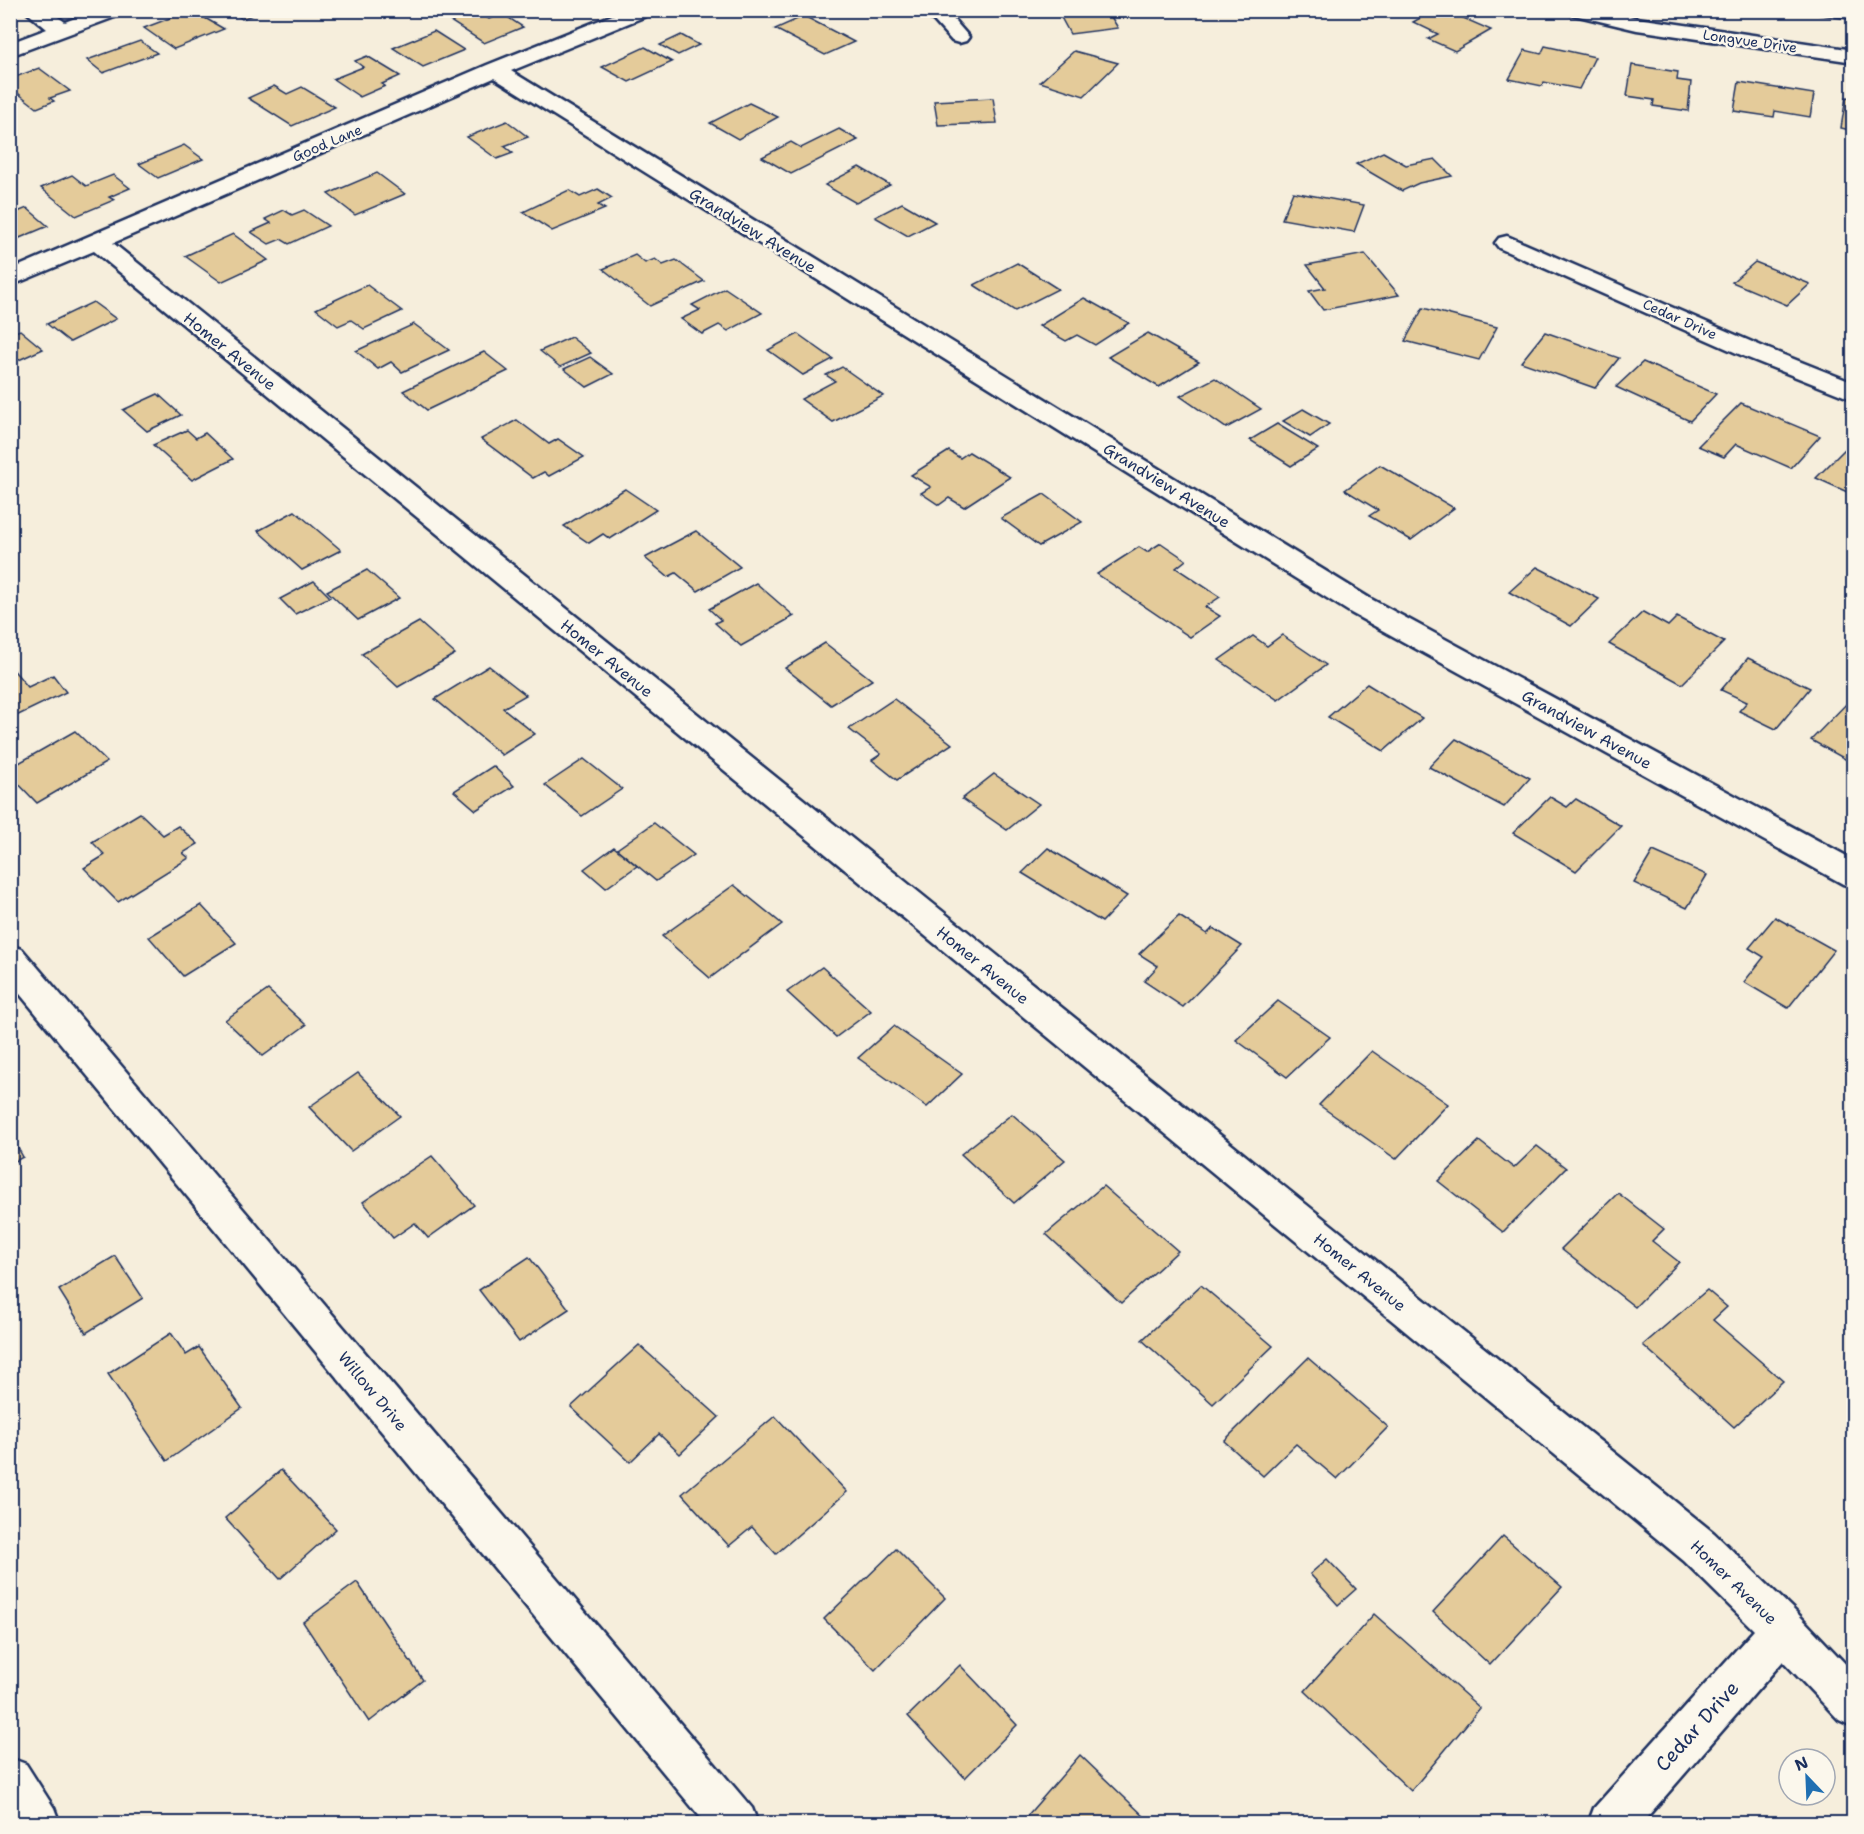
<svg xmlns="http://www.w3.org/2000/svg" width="1864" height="1834" viewBox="0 0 1864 1834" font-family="'Shantell Sans',sans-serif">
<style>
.building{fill:#e4cb9a;stroke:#1b2f5e;stroke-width:1.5}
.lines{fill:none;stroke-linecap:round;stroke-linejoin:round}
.street-casing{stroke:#1b2f5e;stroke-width:5}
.street{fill:#fbf7ec;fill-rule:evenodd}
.labels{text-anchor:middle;stroke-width:5;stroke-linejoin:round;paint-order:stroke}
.far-street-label{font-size:14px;fill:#1b2f5e;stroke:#fbf7ec}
.street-label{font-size:16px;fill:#1b2f5e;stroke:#fbf7ec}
.near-street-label{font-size:20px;fill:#1b2f5e;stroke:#fbf7ec}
</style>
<rect width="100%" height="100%" fill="#f6eedc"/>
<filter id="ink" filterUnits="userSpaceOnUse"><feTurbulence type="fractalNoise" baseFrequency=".0167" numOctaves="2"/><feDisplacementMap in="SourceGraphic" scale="12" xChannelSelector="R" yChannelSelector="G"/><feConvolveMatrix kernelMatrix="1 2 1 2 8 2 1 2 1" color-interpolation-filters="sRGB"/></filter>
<g filter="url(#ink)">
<g class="building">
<polygon points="191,10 224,29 174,49 144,28"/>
<polygon points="229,10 265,10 242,19"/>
<polygon points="1057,10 1107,10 1118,28 1070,34"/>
<polygon points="1435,10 1445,10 1491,30 1455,51 1428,39 1438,34 1413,22"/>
<polygon points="1791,10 1854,10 1854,20"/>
<polygon points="476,11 489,19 503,14 523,27 484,43 450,21"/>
<polygon points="804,16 854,42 825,55 775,29"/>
<polygon points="434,31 464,50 423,67 393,48"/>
<polygon points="681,35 699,45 678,55 660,45"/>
<polygon points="140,41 157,53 103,73 87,60"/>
<polygon points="1545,46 1595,57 1579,89 1544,82 1542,86 1509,79 1525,50 1541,54"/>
<polygon points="645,47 672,62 629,82 602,67"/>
<polygon points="1074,51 1118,63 1084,96 1040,82"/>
<polygon points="367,56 400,76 382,84 385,86 360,97 333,79 363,67 355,61"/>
<polygon points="1632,65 1678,72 1677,80 1691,82 1688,111 1653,106 1654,100 1627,96"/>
<polygon points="39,68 70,91 50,98 54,101 37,108 10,87 10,79"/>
<polygon points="1739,82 1814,94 1810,117 1775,111 1774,117 1734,111"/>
<polygon points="274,86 287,94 302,87 335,107 292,126 248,98"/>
<polygon points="1846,97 1854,98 1854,131 1841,128"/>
<polygon points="993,98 997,123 938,125 934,101"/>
<polygon points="749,103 778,117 738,139 710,123"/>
<polygon points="507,121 528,137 504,146 513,153 497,159 467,137"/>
<polygon points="839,129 858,140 791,174 762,157 791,142 801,148"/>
<polygon points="184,145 203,159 158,178 139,164"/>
<polygon points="1383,152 1406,165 1435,159 1452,176 1419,183 1402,191 1356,164"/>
<polygon points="859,167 890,185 856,203 825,185"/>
<polygon points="377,173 405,194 355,215 328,194"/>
<polygon points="72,175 86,186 113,175 130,188 109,197 114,200 76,216 41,188"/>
<polygon points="598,189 612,198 598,205 605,209 552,231 523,212 569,190 580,197"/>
<polygon points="1293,192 1364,205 1354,232 1282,219"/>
<polygon points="902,203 935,222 908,236 875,217"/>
<polygon points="27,208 48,226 10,242 10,215"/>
<polygon points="284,210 292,215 304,210 328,226 289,244 281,239 269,244 251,232 271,223 265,219"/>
<polygon points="233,234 268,260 221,282 185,256"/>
<polygon points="1365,254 1399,295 1323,310 1309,291 1325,288 1307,265"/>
<polygon points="635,255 645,263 655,259 663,265 676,260 704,281 650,306 603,269"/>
<polygon points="1755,262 1810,284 1787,305 1732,282"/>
<polygon points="1017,263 1058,289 1015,311 974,285"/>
<polygon points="367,285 402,311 364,329 351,320 338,326 316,309"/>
<polygon points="725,288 762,313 728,331 719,325 702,334 681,319 700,310 692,305"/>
<polygon points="1084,298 1129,323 1095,345 1077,335 1066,341 1039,326"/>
<polygon points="93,302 116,319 70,342 47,324"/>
<polygon points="1423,308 1497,327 1479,360 1405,341"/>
<polygon points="414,324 449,350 402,372 391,362 378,369 356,351"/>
<polygon points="20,330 43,349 10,364 10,334"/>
<polygon points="1545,332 1619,358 1595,388 1521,362"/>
<polygon points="1148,333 1199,362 1159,387 1108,357"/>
<polygon points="798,334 833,359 803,375 768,350"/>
<polygon points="571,337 591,353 560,367 540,351"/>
<polygon points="484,352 508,371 427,410 403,391"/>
<polygon points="590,357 613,374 587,387 564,369"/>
<polygon points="1643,362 1716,394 1690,421 1616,387"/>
<polygon points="842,367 883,396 833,422 801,399 835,381 826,375"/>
<polygon points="1215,378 1261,409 1226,428 1180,396"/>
<polygon points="158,394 181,415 147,431 123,410"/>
<polygon points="1741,403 1820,436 1791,468 1736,444 1724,457 1698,446"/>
<polygon points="1303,409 1329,424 1310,437 1283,421"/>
<polygon points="517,420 549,444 558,439 584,457 549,476 544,472 533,478 481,439"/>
<polygon points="1277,424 1318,449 1291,466 1250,440"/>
<polygon points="187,430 196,438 205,433 233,459 192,480 153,445"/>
<polygon points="1846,448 1854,452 1854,495 1816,478"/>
<polygon points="949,451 960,458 969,452 1010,477 964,507 949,498 939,505 921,493 931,487 911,475"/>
<polygon points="1380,465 1454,508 1411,540 1369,516 1378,510 1345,490"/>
<polygon points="625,489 656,510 610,539 603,534 589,543 564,526"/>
<polygon points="1044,494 1082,522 1039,546 1001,518"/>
<polygon points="295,511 341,550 302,570 258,531"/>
<polygon points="696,531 740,567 698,591 676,573 668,577 645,558"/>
<polygon points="1161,543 1186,560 1176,568 1220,597 1205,607 1220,616 1190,637 1097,574 1139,547 1147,552"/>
<polygon points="1537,567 1599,599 1571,626 1509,592"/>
<polygon points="367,570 399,598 358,620 327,591"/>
<polygon points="314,581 330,597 295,614 280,599"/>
<polygon points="756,583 794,616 741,646 715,623 721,620 709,609"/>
<polygon points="1643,612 1668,626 1677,617 1724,642 1682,684 1609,644"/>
<polygon points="419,622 455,654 398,687 362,654"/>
<polygon points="1282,635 1326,665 1278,700 1219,660 1253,636 1267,646"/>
<polygon points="825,643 872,680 831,705 785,668"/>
<polygon points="1748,658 1810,688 1776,729 1739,711 1747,702 1721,690"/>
<polygon points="10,666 28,687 53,675 66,692 10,719"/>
<polygon points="489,666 526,695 503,708 535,734 502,755 435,699"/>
<polygon points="1367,684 1422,718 1384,751 1328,717"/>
<polygon points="894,699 952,744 897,780 872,760 881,754 849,729"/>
<polygon points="1851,699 1854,700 1854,764 1811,740"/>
<polygon points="75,731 107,762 37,803 10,775 10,768"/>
<polygon points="1456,739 1530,778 1504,807 1429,767"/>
<polygon points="584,759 622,789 582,816 545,785"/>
<polygon points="493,766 514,786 476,810 454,791"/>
<polygon points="994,774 1039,804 1007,830 962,799"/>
<polygon points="1550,797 1567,807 1576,799 1621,826 1576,871 1513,833"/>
<polygon points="140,813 163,835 178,826 198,844 183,853 189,858 118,902 84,868 105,855 92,842"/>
<polygon points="654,823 694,855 656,881 617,849"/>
<polygon points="614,847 637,866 606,888 584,869"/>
<polygon points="1048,848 1127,896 1102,922 1022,873"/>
<polygon points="1653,851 1707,875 1687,908 1634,883"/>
<polygon points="734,885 782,924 710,978 662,936"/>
<polygon points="201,905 236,943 183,976 149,937"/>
<polygon points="1179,916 1207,934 1213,928 1242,946 1183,1007 1144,981 1158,966 1139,954"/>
<polygon points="1775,917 1834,950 1788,1008 1744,982 1764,957 1749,948"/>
<polygon points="822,967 871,1011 836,1037 787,992"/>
<polygon points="268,990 306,1025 263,1056 225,1020"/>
<polygon points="1278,1001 1330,1037 1287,1077 1236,1040"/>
<polygon points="894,1026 962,1074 927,1107 858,1058"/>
<polygon points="1372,1051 1448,1104 1396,1159 1319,1105"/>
<polygon points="358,1073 400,1116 351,1151 309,1107"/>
<polygon points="1012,1114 1065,1160 1014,1203 961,1154"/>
<polygon points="10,1134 23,1157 10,1164"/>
<polygon points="1479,1141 1514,1168 1537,1146 1566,1168 1503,1232 1438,1181"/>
<polygon points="432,1156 474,1205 428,1238 415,1223 393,1238 363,1202"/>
<polygon points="1103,1186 1178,1251 1121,1303 1046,1234"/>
<polygon points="1618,1193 1664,1229 1652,1241 1679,1262 1635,1307 1561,1249"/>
<polygon points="115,1256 143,1298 86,1333 59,1290"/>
<polygon points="529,1257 569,1309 519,1342 479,1290"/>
<polygon points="1201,1285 1273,1346 1213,1404 1142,1340"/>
<polygon points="1707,1290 1727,1307 1713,1320 1783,1381 1734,1427 1643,1345"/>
<polygon points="171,1333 186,1355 199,1347 242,1408 167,1461 108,1374"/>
<polygon points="639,1345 719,1417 680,1454 659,1434 630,1462 571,1407"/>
<polygon points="1308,1358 1388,1427 1337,1479 1296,1444 1263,1476 1224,1441"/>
<polygon points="775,1416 847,1492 776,1554 752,1527 729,1546 682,1494"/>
<polygon points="281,1470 336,1529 280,1579 225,1518"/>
<polygon points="1503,1536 1562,1587 1490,1665 1433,1612"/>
<polygon points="896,1549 945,1598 875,1670 824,1619"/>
<polygon points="1327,1559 1356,1589 1338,1605 1310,1574"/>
<polygon points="357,1582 423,1680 369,1722 303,1622"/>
<polygon points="1374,1614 1480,1708 1411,1791 1305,1691"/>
<polygon points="960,1665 1017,1725 965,1778 908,1716"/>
<polygon points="1080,1755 1147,1819 1143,1824 1020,1824"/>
</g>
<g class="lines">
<g class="street-casing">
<g id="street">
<polygon points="24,10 48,10 65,22 96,10 126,10 123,14 10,56 10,43 47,29"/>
<polygon points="625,10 654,10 651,14 511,71 1371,599 1854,860 1854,887 1843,884 1351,613 494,78 113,243 1714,1533 1798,1614 1854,1673 1854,1727 1839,1720 1783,1661 1641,1824 1588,1824 1594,1808 1754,1630 1684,1561 94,251 10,286 10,270 487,65"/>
<polygon points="917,10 944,10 948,13 969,37 966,41 959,43 952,41 934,21"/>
<polygon points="1567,10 1606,10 1637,18 1854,50 1854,62 1637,30 1570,14"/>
<polygon points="1507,236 1766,348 1854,383 1854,400 1748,358 1499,248 1495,243 1499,238"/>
<polygon points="10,945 22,949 752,1808 758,1824 706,1824 10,982"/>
<polygon points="10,1758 26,1764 54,1808 60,1824 12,1824"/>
</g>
</g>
<use href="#street" class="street"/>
</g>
</g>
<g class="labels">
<g class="far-street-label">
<text transform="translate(1750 41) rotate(8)" y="5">Longvue Drive</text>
<text transform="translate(327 143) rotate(-23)" y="5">Good Lane</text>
<text transform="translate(1680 319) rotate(24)" y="5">Cedar Drive</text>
</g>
<g class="street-label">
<text transform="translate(753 230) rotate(32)" y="6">Grandview Avenue</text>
<text transform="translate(230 351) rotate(39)" y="6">Homer Avenue</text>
<text transform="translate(1167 485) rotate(32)" y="6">Grandview Avenue</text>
<text transform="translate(607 658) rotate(39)" y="6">Homer Avenue</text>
<text transform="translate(1587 729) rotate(29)" y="6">Grandview Avenue</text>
<text transform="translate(983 965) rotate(39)" y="6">Homer Avenue</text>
<text transform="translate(1360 1272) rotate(39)" y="6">Homer Avenue</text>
<text transform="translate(373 1391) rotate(50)" y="6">Willow Drive</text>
<text transform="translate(1734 1582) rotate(44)" y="6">Homer Avenue</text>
</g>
<g class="near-street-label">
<text transform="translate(1697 1726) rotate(-48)" y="7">Cedar Drive</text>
</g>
</g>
<rect width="1864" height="1834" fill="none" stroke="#fbf7ec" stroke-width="36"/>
<rect x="18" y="18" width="1828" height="1798" fill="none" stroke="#1b2f5e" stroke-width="2" filter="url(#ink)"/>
<g transform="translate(1807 1777) rotate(337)"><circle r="28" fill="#fbf7ec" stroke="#a1a7b3" stroke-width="1.5"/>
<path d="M0-4.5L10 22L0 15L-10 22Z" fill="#1f6fb2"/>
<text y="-9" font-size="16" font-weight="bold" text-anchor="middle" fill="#1b2f5e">N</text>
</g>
</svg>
